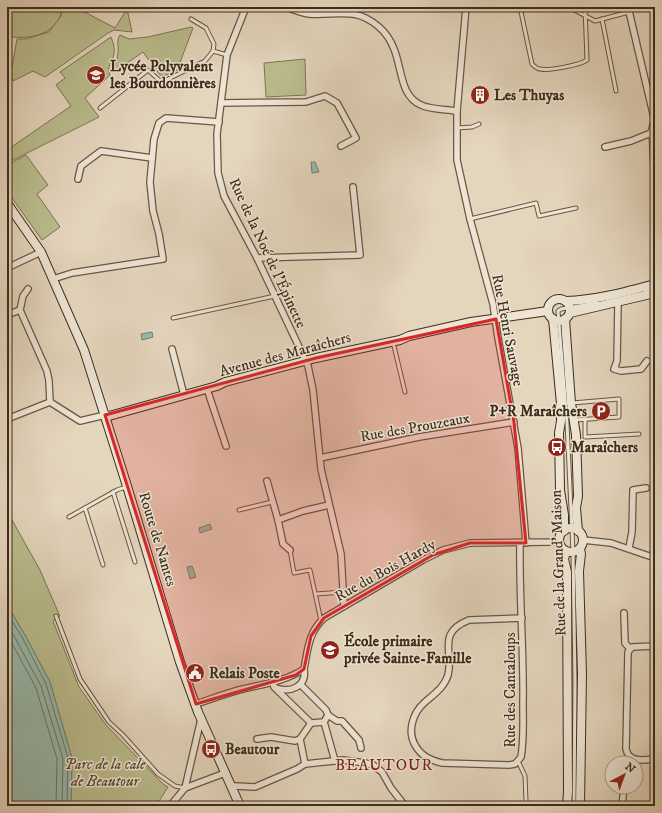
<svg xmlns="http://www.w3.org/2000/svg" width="662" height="813" viewBox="0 0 662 813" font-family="'IM FELL DW Pica',serif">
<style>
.green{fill:#babc8d;stroke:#7c7454}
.water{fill:#97b9ab;stroke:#738171}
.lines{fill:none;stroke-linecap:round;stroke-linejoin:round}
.shore{stroke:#6a7362;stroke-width:1}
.lane-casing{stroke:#685743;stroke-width:5}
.street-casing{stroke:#685743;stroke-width:8}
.secondary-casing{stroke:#3e2d1a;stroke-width:10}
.lane{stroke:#ede4d4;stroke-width:3}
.street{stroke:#ede4d4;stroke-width:5.5}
.secondary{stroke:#ede4d4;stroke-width:8}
.marked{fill:#d62828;fill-opacity:0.2;stroke:#d62828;stroke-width:3;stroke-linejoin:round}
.labels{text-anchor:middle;stroke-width:3;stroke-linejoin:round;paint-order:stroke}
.poi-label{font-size:15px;font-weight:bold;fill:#3e2d1a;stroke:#ede4d4;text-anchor:start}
.street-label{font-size:15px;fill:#3e2d1a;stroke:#ede4d4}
.park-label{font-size:15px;font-style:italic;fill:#574a31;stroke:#ede4d4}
.neighbourhood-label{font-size:16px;letter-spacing:1px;fill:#7a1f14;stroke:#ede4d4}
</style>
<rect width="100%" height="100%" fill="#e4d5bd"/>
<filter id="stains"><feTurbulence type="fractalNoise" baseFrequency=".005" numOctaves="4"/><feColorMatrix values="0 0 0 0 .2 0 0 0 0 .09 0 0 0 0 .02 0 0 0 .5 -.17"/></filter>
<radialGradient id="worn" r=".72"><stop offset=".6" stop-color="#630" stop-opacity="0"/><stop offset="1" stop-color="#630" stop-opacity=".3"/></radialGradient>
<g class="green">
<path d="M7 7H61C61 10 61 14 60 17 52 36 25 40 7 36Z"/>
<polygon points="63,7 75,7 115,28 127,9 132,32 114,30 108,33 45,77 33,71 13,81 11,73 17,39 25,39 49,32 61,16"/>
<path d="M191 27 193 28 179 65 182 68 164 76 160 75 143 52 114 72C114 65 118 59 118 52 119 45 116 41 120 35L129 39 148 37Z"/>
<path d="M111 37C113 42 115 48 114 54 113 62 106 66 110 75L85 98 99 117 7 163V153L12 150 10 148 71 106 56 85 65 78 60 72Z"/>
<polygon points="305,59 306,95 266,97 264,63"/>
<polygon points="26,155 48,185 37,194 60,227 42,240 7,191 7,165"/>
<polygon points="7,511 40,570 59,614 60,616 53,621 79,687 106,725 163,784 168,787 156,806 71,806 72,758 50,682 25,635 7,605"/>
</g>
<g class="water">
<polygon points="311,162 315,162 319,172 312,173"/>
<polygon points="152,332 153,337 142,340 141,334"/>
<polygon points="210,524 212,529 200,533 199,528"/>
<polygon points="192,566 196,577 190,579 187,567"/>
<polygon points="7,605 25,635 50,682 72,758 71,806 7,806"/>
</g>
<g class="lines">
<g class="shore">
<polyline points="7,613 22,637 46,684 68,758 67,806"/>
<polyline points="7,623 41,686 63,759 62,806"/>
<polyline points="7,634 36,688 57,759 56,806"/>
</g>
<g class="lane-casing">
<g id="lane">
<path d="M520 7 532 64C534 66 537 69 540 69 549 71 580 65 587 60L585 7"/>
<polyline points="569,7 595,21 629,12"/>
<polyline points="191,19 206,28 214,44 213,51"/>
<polyline points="602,19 616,91"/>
<polyline points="100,108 148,70 159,80 164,81 205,61 213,51 227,55"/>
<polyline points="457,128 472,127 479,124"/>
<polyline points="651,133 651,138 655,220"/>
<polyline points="470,219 536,203 539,216 576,208"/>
<polyline points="645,291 655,288"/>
<polyline points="173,318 275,296"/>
<polyline points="393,342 405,392"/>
<polyline points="572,403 619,399 619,417 575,420"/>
<polyline points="585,419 585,437 639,434"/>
<polyline points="113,492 135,562"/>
<polyline points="85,508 103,565"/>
<polyline points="239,510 272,502"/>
<polyline points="69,517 117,490 126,487"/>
<polyline points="290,550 294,573 310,570 321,621"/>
<polyline points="316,594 343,592"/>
<polyline points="56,616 80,679 109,722 123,735 158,774 175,786 185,788"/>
<polyline points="518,761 525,776 526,801"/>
<polyline points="574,806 575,683 573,552 567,423 558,311 561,309 597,303"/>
</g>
</g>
<g class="street-casing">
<g id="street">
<polyline points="246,7 227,55 217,134 218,173 224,196 257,258 308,366 313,390 321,469 341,554 344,606"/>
<path d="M286 7C294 10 301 13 309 14 337 16 355 6 379 27 386 33 391 41 394 49 402 68 400 96 421 105 431 110 446 109 457 111"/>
<polyline points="466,7 457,111 457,160 470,219 493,304 498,338 518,448 526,543"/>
<polyline points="628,7 655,122"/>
<polyline points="221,103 306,102 325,96 337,103 356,138 341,146"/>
<polyline points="605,147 631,141 651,133 654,121"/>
<polyline points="78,179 81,166 101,151 152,158"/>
<polyline points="257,258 360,255 353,187"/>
<polyline points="7,268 41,252"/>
<polyline points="53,279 72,273 163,259 159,234 153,211 150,182 154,139 159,123 166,118 219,122"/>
<polyline points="28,289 23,296 20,310 47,371 49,381 50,402"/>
<polyline points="618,303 617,361 614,369 621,371 641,369 647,361"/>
<polyline points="7,315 20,310"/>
<polyline points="172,349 184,395"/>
<polyline points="207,389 226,446"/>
<polyline points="7,419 50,402 80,421 105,415"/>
<polyline points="320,458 419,437 514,422"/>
<polyline points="267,481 278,520 303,511 329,505"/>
<polyline points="278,520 283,544 290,550"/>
<polyline points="583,540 611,543 655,558"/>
<path d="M520 543C519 597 524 651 523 705 523 722 524 740 521 757L515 764 509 765 442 763C430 760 421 756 415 745 407 731 413 713 424 703 434 694 444 688 448 675 454 652 436 633 469 620L522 618"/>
<polyline points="629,548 632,532 633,490 646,488"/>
<polyline points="624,613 625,643 630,649"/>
<path d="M655 646 632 647 628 652 626 749C629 763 644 760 655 759"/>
<polyline points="273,683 274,687 311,723 324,722 328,715"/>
<polyline points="301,685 326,710 328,715 337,721 342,721 359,740 361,748"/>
<path d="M276 688C290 693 307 687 304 669"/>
<path d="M196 704C211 699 227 693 243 689 264 684 286 681 304 669 308 649 308 633 324 618L423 560 443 550 470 543 550 542 560 541"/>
<polyline points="324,722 335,761"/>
<polyline points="257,739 271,737 295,741 300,739"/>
<polyline points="627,763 630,757"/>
<polyline points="305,764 300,739 311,723"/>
<polyline points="232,787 235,786 255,787 297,769 305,764 343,760 365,763 373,765 382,772 391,788 405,806"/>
<polyline points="185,788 201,719"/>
<polyline points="170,806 185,788 225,773"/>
<polyline points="427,806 428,806"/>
<polyline points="622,806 624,787"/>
</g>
</g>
<g class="secondary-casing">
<g id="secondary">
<polyline points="7,203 41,252 84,350 127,486 180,662 198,712 240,806"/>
<circle cx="559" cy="310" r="11"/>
<path d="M566 301C597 300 625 292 655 284"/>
<polyline points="570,313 655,293"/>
<polyline points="553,319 561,404 561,421 559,433 560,490 564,515 564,531"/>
<polyline points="565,319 571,403 576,435 578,496 576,508 578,531"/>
<polyline points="105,415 109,416 217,386 225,382 316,358 400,340 409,336 471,322 548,311"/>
<circle cx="571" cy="540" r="12"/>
<polyline points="580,549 581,554 579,571 582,674 580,806"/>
<polyline points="566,551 564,559 567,572 568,792 567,806"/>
</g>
</g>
<use href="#lane" class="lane"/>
<use href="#street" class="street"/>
<use href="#secondary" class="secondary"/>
</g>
<path class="marked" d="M496 319 514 422 526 543H470L433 555 324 618 311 636 304 669 296 675 196 704 105 415 316 358Z"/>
<defs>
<g id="school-disc" transform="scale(1)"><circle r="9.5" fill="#8f2418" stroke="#ede4d4"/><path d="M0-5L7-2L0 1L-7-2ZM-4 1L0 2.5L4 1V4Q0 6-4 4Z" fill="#fff"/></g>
<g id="building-disc" transform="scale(1)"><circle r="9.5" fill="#8f2418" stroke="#ede4d4"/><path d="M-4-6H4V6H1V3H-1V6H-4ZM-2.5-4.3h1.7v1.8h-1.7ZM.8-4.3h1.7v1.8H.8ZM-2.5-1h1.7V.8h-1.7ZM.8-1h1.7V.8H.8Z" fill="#fff"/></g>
<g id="parking-disc" transform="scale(1)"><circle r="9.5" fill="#8f2418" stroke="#ede4d4"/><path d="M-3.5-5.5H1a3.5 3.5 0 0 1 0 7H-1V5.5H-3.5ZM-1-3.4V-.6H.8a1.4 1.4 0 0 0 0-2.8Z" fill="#fff"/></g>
<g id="bus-disc" transform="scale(1)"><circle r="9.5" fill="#8f2418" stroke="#ede4d4"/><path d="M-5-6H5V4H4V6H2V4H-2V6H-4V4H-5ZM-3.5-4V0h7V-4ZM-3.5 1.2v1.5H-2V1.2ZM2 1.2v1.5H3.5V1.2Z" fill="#fff"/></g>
<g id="civic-disc" transform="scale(1)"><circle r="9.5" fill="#8f2418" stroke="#ede4d4"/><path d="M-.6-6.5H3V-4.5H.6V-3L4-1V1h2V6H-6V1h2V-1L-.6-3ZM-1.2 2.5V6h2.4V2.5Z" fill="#fff"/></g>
</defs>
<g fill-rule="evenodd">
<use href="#school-disc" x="96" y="75"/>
<use href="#building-disc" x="480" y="95"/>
<use href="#parking-disc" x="601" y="411"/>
<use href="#bus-disc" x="557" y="447"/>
<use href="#school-disc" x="330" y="650"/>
<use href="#civic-disc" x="195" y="673"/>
<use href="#bus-disc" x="211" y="749"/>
</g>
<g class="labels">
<g class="poi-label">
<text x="110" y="71">Lycée Polyvalent<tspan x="110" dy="17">les Bourdonnières</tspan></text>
<text x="494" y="100">Les Thuyas</text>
<text x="587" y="416" text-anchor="end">P+R Maraîchers</text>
<text x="571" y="452">Maraîchers</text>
<text x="344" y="646">École primaire<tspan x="344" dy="17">privée Sainte-Famille</tspan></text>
<text x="209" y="678">Relais Poste</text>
<text x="225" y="754">Beautour</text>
</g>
<g class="street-label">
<text transform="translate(268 253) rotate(65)" y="5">Rue de la Noé de l'Épinette</text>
<text transform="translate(508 330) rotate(79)" y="5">Rue Henri Sauvage</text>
<text transform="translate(285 354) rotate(-15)" y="5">Avenue des Maraîchers</text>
<text transform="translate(415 427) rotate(-10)" y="5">Rue des Prouzeaux</text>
<text transform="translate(158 539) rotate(73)" y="5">Route de Nantes</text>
<text transform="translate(558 563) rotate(-92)" y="5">Rue de la Grand' Maison</text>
<text transform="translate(385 570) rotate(-29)" y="5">Rue du Bois Hardy</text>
<text transform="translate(510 690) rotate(-90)" y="5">Rue des Cantaloups</text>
</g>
<g class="park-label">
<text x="105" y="769">Parc de la cale<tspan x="105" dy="17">de Beautour</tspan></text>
</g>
<g class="neighbourhood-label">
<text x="384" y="770">BEAUTOUR</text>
</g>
</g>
<rect width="662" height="813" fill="none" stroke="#e4d5bd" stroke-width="24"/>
<rect x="8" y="8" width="646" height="797" fill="none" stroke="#3e2d1a" stroke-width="2"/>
<rect x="12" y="12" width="638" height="789" fill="none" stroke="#3e2d1a"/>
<g transform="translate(624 775) rotate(41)"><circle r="19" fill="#ede4d4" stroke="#a79b8a"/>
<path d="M0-3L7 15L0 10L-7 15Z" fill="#8f2418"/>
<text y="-6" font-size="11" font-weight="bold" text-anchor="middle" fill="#3e2d1a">N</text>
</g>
<rect width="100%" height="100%" filter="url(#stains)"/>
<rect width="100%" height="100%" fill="url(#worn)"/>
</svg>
